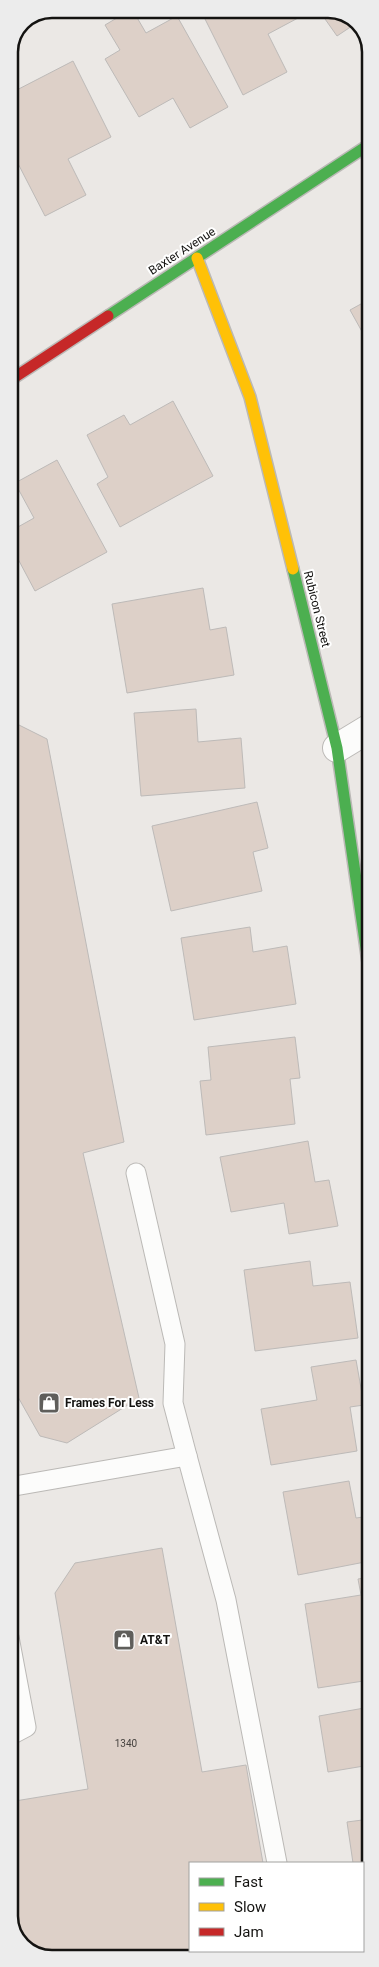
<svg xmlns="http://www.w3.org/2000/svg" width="379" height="1967" viewBox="0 0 379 1967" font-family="Roboto,sans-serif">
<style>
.building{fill:#ddd0c8;stroke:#bdbab8}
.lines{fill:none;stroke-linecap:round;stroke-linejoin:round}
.lane-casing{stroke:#bbb9b6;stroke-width:21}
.street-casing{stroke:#bbb9b6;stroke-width:30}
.fast-casing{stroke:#bbb9b6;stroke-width:14}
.slow-casing{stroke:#bbb9b6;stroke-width:14}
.jam-casing{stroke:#bbb9b6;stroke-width:14}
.lane{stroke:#fcfcfb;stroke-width:19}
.street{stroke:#fcfcfb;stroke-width:28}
.fast{stroke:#4caf50;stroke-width:11}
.slow{stroke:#ffc107;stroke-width:11}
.jam{stroke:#c62828;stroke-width:11}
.labels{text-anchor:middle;stroke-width:4;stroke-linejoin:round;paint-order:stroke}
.number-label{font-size:10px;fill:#46423f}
.street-label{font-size:12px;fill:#141311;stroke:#fff}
.poi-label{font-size:12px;font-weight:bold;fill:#141311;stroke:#fff;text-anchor:start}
.rim{fill:none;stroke:#141311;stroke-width:2.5}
</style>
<rect width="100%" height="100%" fill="#ebe8e5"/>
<g class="building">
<polygon points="132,9 146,33 177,16 228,107 190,128 173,98 139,117 105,59 120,50 105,25"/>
<polygon points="200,9 294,9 298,18 268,34 287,72 243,95"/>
<polygon points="318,9 332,9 358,22 337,36"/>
<polygon points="73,61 111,137 68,159 86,195 45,216 9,146 9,94"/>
<polygon points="9,181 17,196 9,201"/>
<polygon points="370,299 370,346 350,310"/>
<polygon points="173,401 213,476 120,527 97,484 108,477 87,435 124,415 130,425"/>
<polygon points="57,460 107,552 35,591 9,542 9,532 34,518 15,483"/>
<polygon points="370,477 370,498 362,481"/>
<polygon points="203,588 210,630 226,627 234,675 127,693 112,604"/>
<polygon points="196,709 198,742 241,738 245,788 141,796 134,713"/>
<polygon points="9,720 47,739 124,1142 83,1153 139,1398 67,1443 40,1436 9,1381"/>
<polygon points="257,802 268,848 253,852 262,891 171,911 152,826"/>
<polygon points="250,927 253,952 287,946 296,1004 194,1020 181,938"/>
<polygon points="295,1037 300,1078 290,1079 295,1124 206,1135 200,1081 211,1080 208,1047"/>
<polygon points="308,1141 315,1182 329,1180 338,1226 289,1234 284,1203 231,1212 220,1157"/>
<polygon points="310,1261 313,1286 350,1282 358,1338 255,1351 244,1270"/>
<polygon points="356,1360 364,1405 350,1407 357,1451 271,1465 261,1409 317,1400 311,1367"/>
<polygon points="349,1481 356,1518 370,1516 370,1561 298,1575 283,1492"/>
<polygon points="162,1548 202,1772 246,1765 263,1863 190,1863 190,1951 278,1951 280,1958 47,1958 22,1946 9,1921 9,1829 11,1829 9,1802 88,1789 55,1593 75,1563"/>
<polygon points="370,1577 370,1680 318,1688 305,1604 361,1595 358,1579"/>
<polygon points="370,1707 370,1765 328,1772 319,1716"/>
<polygon points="370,1819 370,1881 363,1882 363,1863 353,1863 347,1822"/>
</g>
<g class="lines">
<g class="lane-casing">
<g id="lane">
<polyline points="136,1173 175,1344 173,1403 187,1456"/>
<polyline points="9,1487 187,1456 226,1600 277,1863"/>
<polyline points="9,1637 26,1727 9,1736"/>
<polyline points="294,1951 295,1958"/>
</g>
</g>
<g class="street-casing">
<polyline id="street" points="337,748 370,728"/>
</g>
<g class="fast-casing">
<g id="fast">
<polyline points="108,316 370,144"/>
<polyline points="293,569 337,748 370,976"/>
</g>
</g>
<g class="slow-casing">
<polyline id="slow" points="197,258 250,397 293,569"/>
</g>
<g class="jam-casing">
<polyline id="jam" points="9,381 108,316"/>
</g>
<use href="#lane" class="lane"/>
<use href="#street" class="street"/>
<use href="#fast" class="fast"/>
<use href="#slow" class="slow"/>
<use href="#jam" class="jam"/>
</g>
<defs>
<g id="shop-square" transform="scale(1.125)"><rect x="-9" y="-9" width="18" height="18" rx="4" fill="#5f5e5b" stroke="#fff"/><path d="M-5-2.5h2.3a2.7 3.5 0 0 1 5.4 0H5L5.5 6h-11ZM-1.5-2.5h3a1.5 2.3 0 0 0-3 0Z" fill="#fff"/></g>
</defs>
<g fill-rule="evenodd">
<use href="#shop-square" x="49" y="1403"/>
<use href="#shop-square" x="124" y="1640"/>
</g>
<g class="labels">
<g class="number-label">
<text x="126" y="1747">1340</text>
</g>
<g class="street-label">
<text transform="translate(182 251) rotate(-33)" y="4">Baxter Avenue</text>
<text transform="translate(317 609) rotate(76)" y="4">Rubicon Street</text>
</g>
<g class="poi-label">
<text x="65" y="1407">Frames For Less</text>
<text x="140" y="1644">AT&amp;T</text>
</g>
</g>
<path d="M0 0H379V1967H0ZM52 18H328A34 34 0 0 1 362 52V1916A34 34 0 0 1 328 1950H52A34 34 0 0 1 18 1916V52A34 34 0 0 1 52 18Z" fill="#ececec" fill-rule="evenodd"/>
<path class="rim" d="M52 18H328A34 34 0 0 1 362 52V1916A34 34 0 0 1 328 1950H52A34 34 0 0 1 18 1916V52A34 34 0 0 1 52 18Z"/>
<rect x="189" y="1862" width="175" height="90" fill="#ffffff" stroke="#a1a1a0"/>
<rect x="199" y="1878" width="25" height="8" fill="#4caf50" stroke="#a1a1a0"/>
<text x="234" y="1887" font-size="15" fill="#141311">Fast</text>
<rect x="199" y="1903" width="25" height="8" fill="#ffc107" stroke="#a1a1a0"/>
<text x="234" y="1912" font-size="15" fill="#141311">Slow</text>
<rect x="199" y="1928" width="25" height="8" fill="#c62828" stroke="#a1a1a0"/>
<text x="234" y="1937" font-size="15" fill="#141311">Jam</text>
</svg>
